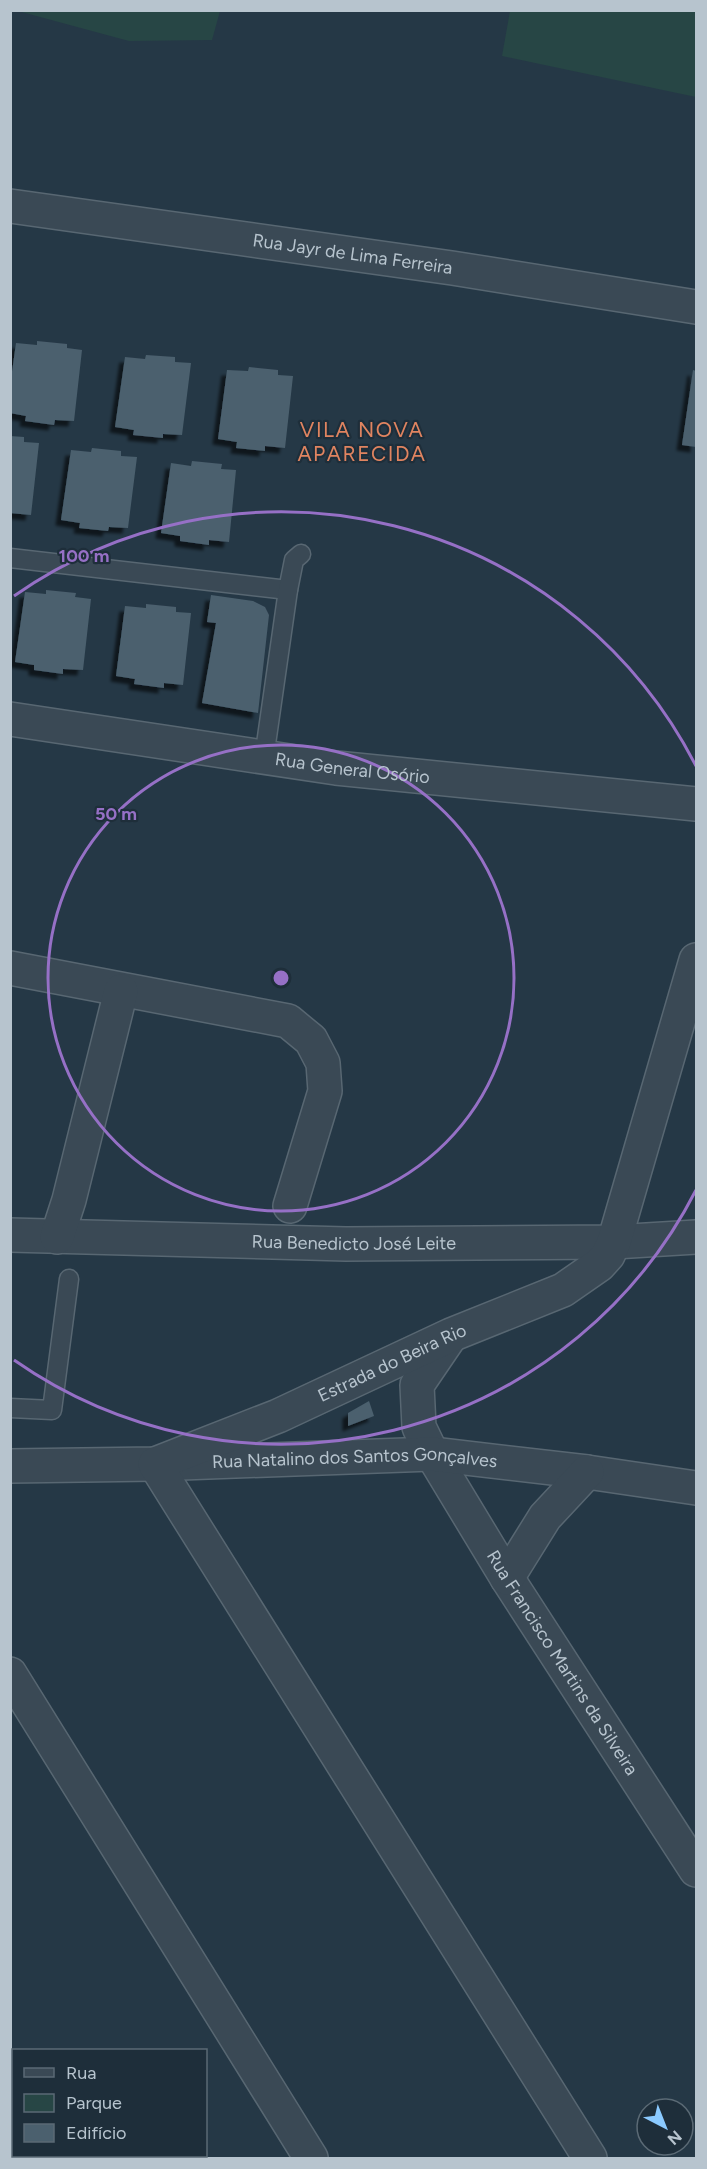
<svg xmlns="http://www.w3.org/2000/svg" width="707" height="2169" viewBox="0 0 707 2169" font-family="Figtree,sans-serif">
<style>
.green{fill:#274645}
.building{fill:#4b606e;filter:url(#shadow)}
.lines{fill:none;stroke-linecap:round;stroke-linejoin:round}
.service-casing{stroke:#586772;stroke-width:21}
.minor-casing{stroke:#586772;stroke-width:36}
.service{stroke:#3a4955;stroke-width:18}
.minor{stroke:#3a4955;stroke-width:33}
.ring{fill:none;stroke:#9670c6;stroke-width:3}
.labels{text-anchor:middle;stroke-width:4.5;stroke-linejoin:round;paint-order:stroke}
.street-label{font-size:18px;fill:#b7c4ce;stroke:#1e2e3a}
.quarter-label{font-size:21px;letter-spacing:1.5px;fill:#e08460;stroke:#1e2e3a}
.centre{fill:#9670c6;stroke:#1e2e3a;stroke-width:3}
.ring-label{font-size:18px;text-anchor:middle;font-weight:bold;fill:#9670c6;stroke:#1e2e3a;stroke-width:4.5;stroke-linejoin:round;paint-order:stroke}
</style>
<defs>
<filter id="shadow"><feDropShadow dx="-5.5" dy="5.5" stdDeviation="1.5" flood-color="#0009"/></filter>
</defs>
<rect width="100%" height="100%" fill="#253846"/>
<g class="green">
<polygon points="18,11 220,11 212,40 129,41"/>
<polygon points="510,11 696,11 696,97 502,56"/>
</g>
<g class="building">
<polygon points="37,341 67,344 67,348 82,350 74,421 55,420 54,425 25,421 26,416 10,413 10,386 16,343 37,345"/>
<polygon points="146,355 175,357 175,362 191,363 182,435 163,434 163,438 133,435 134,430 115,427 125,357 145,359"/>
<polygon points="249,367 278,370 278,375 293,376 285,448 265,446 265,451 236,448 237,442 218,439 227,370 248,371"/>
<polygon points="693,370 696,371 696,447 682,445"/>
<polygon points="10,436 24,437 24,442 39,443 31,515 10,513"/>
<polygon points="92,448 121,451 121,456 137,457 128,528 109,527 108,531 79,528 80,523 61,520 71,450 91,452"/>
<polygon points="192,461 222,464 221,469 236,470 229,542 209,540 209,545 180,541 180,536 161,533 171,463 191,466"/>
<polygon points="46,590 76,593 75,597 91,599 83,670 63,669 63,674 34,670 34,665 15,662 25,592 46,594"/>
<polygon points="211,595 253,601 265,607 269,615 258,713 202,703 216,623 207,622"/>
<polygon points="146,604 176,607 176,612 191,613 183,685 164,683 164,688 134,684 135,679 116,676 125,606 146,608"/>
<polygon points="369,1401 374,1416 348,1426 348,1413"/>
</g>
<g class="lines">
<g class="service-casing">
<g id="service">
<polyline points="10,558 288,590"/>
<polyline points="264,758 288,590 294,560 301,554"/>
<polyline points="10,1408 52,1410 69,1279"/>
</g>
</g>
<g class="minor-casing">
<g id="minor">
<path id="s1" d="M10 206 452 268 696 307"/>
<path id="s2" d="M10 719 336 768 696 804"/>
<polyline points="10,968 288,1021 311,1040 323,1063 325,1091 290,1206"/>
<path id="s3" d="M10 1235 346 1244 614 1242 696 1237"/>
<polyline points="57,1237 69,1200 121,991"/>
<path id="s4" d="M449 1338 417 1385 419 1427 432 1454 507 1578 696 1870"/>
<path id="s5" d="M10 1466 155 1464 432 1454 587 1472 696 1488"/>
<polyline points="507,1578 545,1517 587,1472"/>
<polyline points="10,1674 311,2158"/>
<polyline points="10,2114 14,2119"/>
<polyline points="36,2156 38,2158"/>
<path id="s6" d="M590 2158 155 1464 278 1416 451 1335 563 1290 599 1265 608 1255 614 1242 696 960"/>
</g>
</g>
<use href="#service" class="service"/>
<use href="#minor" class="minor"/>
</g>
<g class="ring">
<circle cx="281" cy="978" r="233"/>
<path d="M696 1190A466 466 0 0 1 14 1360M14 596A466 466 0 0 1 696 766"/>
</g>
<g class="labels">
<g class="street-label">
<text dy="6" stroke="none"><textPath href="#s1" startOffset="346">Rua Jayr de Lima Ferreira</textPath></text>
<text dy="6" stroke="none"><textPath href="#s2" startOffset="346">Rua General Osório</textPath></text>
<text dy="6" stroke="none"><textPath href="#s3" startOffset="344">Rua Benedicto José Leite</textPath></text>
<text dy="6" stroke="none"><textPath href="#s6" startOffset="1077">Estrada do Beira Rio</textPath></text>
<text dy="6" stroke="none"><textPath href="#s5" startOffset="345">Rua Natalino dos Santos Gonçalves</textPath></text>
<text dy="6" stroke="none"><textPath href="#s4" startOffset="375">Rua Francisco Martins da Silveira</textPath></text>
</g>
<g class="quarter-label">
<text x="362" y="437">VILA NOVA<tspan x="362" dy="24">APARECIDA</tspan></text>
</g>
</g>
<circle cx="281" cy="978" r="9" class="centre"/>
<g class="ring-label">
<text x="84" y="562">100 m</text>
<text x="116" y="820">50 m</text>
</g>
<rect width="707" height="2169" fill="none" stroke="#b7c4ce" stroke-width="24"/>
<rect x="12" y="2049" width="195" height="108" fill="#1e2e3a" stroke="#5b6a75" stroke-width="1.5"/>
<rect x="24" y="2068" width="30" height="9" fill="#3a4955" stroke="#5b6a75" stroke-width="1.5"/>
<text x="66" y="2079" font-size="18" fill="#b7c4ce">Rua</text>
<rect x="24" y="2094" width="30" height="18" fill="#274645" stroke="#5b6a75" stroke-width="1.5"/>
<text x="66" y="2109" font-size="18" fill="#b7c4ce">Parque</text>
<rect x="24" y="2124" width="30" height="18" fill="#4b606e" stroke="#5b6a75" stroke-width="1.5"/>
<text x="66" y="2139" font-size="18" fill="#b7c4ce">Edifício</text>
<g transform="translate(665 2127) rotate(138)"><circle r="28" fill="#1e2e3a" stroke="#5b6a75" stroke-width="1.5"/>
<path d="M0-4.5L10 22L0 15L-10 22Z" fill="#8bcaff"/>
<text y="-9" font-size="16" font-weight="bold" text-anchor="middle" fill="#b7c4ce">N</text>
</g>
</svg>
